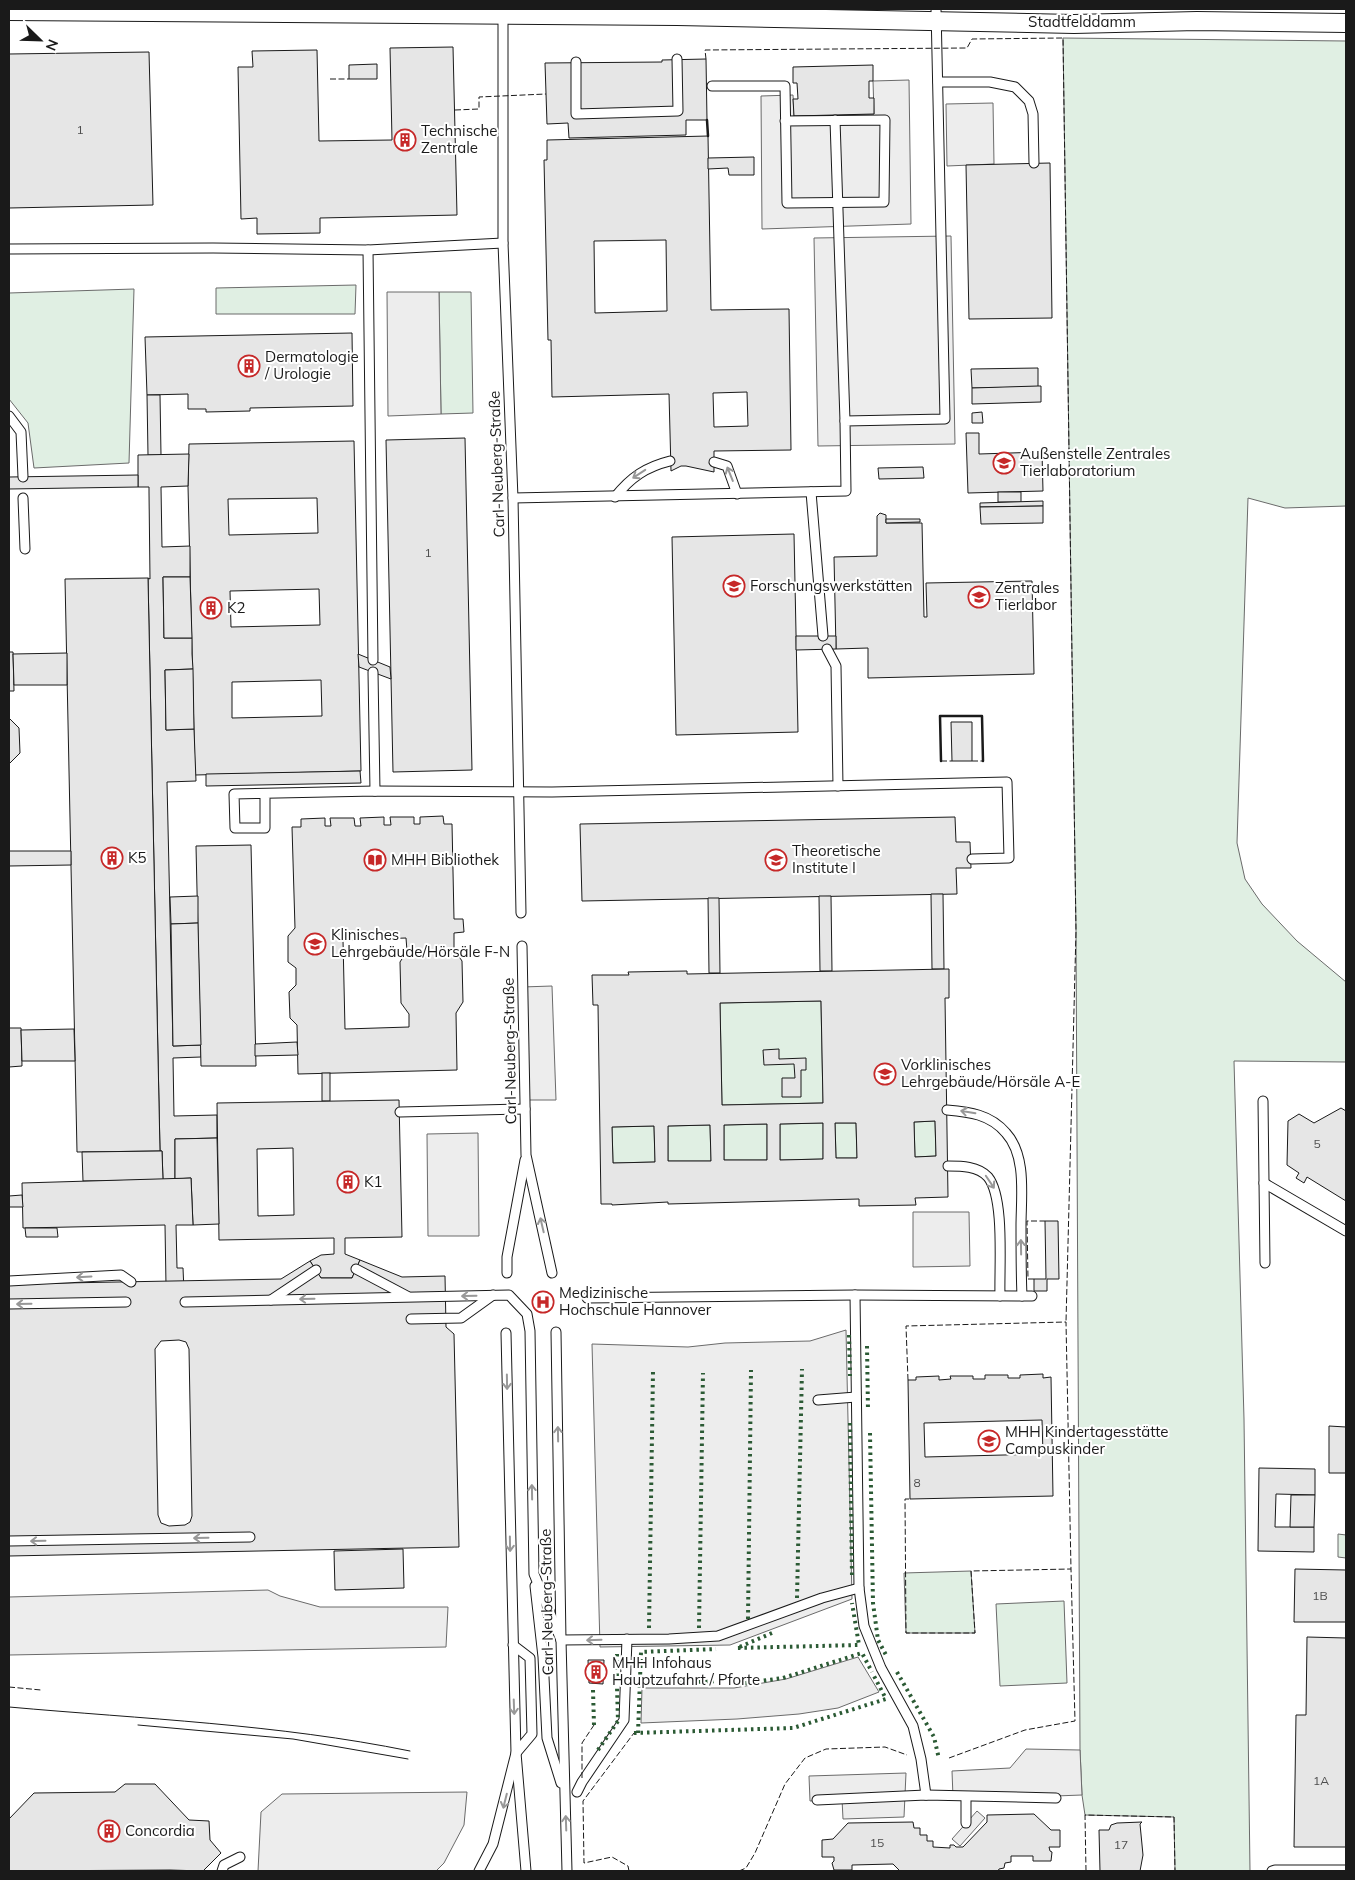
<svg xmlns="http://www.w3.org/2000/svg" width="1355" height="1880" viewBox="0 0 1355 1880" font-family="Mulish,sans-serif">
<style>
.green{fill:#e0efe3;stroke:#6a6a6a}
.parking{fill:#ededed;stroke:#6a6a6a}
.building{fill:#e6e6e6;stroke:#1a1a1a;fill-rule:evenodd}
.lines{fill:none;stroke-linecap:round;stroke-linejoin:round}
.service-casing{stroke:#1a1a1a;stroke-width:11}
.minor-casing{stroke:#1a1a1a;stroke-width:20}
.service{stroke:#fff;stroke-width:9}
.minor{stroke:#fff;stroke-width:18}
.tram{stroke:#1a1a1a;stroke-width:1}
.hedge{stroke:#2b5a34;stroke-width:4;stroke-dasharray:2.5 4;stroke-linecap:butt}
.fence{stroke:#1a1a1a;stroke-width:1;stroke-dasharray:6 2.5;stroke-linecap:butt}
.wall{stroke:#1a1a1a;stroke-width:2.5}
.oneway{stroke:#989898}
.labels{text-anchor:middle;stroke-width:4;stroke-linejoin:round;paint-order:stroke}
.number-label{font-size:12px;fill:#4d4d4d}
.street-label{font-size:15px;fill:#1a1a1a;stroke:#fff}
.poi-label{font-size:15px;fill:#1a1a1a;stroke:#fff;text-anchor:start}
</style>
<rect width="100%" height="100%" fill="#fff"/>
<g class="green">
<polygon points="1063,38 1346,41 1346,506 1285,508 1248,498 1237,843 1245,879 1262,904 1297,941 1346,982 1346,1062 1234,1061 1244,1419 1250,1871 1175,1871 1174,1817 1085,1815 1082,1795 1080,1750 1076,931"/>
<polygon points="356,285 355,314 216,314 216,288"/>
<polygon points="134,289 129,463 34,468 28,423 9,399 9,293"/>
<polygon points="439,292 471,292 473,413 441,414"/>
<polygon points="821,1001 823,1103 722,1105 720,1003"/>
<polygon points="935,1121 936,1156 915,1157 914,1122"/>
<polygon points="823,1123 823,1159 780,1160 780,1124"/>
<polygon points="835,1123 856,1123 857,1158 836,1158"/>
<polygon points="767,1124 767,1160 724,1160 724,1125"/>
<polygon points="710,1125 711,1161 668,1161 668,1126"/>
<polygon points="654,1126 655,1162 613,1163 612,1127"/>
<polygon points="1338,1534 1346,1535 1346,1558 1338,1557"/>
<polygon points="971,1571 975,1633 906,1633 904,1573"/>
<polygon points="1064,1601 1067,1683 1000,1686 996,1604"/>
</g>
<g class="parking">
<polygon points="909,80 911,224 762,229 761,96 793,95 794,116 874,114 873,81"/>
<polygon points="993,103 994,164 947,166 946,104"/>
<polygon points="951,236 955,444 818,446 814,238"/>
<polygon points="387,292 439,292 441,414 388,416"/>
<polygon points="552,986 556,1100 525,1100 522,987"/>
<polygon points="478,1133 479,1236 428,1236 427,1134"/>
<polygon points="969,1212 970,1266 913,1267 913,1212"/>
<polygon points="846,1330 852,1599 730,1645 600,1647 592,1344 688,1347 725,1343 810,1341"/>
<polygon points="268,1590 280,1596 320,1607 448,1607 446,1647 9,1655 9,1597"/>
<polygon points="858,1657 879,1692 838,1708 799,1714 737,1719 641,1723 642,1688 734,1688 786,1679"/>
<polygon points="1026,1749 1080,1750 1082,1795 1028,1797 953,1797 952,1771 1010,1768"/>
<polygon points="906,1773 904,1817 843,1819 842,1799 810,1801 809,1776"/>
<polygon points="467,1792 464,1825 444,1863 436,1871 258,1871 261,1812 282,1794"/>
<polygon points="977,1811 985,1818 960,1846 952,1839"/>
</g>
<g class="building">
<polygon points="453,47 457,215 320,218 320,233 257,234 257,218 241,219 238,67 253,67 252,51 317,50 319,141 392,140 390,48"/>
<polygon points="149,52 153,205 9,208 9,54"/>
<polygon points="706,59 707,120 686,120 686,135 569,138 568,123 547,124 545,63 662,62 662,60"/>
<polygon points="377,64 377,79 349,79 349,65"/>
<polygon points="873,65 873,81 869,81 869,98 874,98 874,114 794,116 793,99 798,99 797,83 793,83 793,67"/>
<path d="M708 136 711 310 789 309 791 450 714 451V472L686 466H681L671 471 669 394 552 397 551 340H548L544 160H547V140ZM666 240 667 311 595 313 594 241ZM747 392 748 426 714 427 713 393Z"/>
<polygon points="754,157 754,175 729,175 728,168 708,169 708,158"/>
<polygon points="1050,163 1052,318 969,319 966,165"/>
<polygon points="352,333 353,406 250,408 250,411 206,412 206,409 188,409 188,394 147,395 145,337"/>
<polygon points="1038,368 1038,387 972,388 971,369"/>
<polygon points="1038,386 1041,386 1041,402 972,404 972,388"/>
<polygon points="147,395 160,395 161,455 148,455"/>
<polygon points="982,412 983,423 972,423 972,413"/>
<polygon points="966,433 979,433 979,454 1042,452 1043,491 968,493"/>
<polygon points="465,438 472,770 393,772 386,440"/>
<path d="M354 441 361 771 195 775 188 486 189 444ZM317 498 318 533 229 535 228 499ZM319 589 320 625 231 627 230 591ZM321 680 322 716 232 718V682Z"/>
<polygon points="189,454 188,486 161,487 162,547 190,546 190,577 163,577 164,638 192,638 192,654 193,669 165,670 166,730 194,729 196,781 167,782 173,1046 201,1045 201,1057 173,1058 174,1116 217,1115 217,1138 175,1139 175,1179 163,1180 162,1151 160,1151 148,578 150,579 149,492 149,487 138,487 138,455"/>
<polygon points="923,467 924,478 879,479 878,468"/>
<polygon points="138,475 138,487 9,489 9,477"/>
<rect x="998" y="492" width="23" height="10"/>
<polygon points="1043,501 1043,506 980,507 980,503"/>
<polygon points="1043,506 1043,523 981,524 980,507"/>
<polygon points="880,513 886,515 886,523 922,523 924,617 927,617 926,583 1032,581 1034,674 868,678 868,648 836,649 834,557 877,556 877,516"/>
<polygon points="886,519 920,519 920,522 886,523"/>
<polygon points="794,534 798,732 676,735 672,537"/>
<polygon points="163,577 190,577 192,638 164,638"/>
<polygon points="148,578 160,1151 77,1152 65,579"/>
<polygon points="796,636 836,636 836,649 796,650"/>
<polygon points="9,652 13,652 14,691 9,691"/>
<polygon points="67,653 67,685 14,685 13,654"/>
<polygon points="358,654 390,667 391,679 359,667"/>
<polygon points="193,669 194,729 166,730 165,670"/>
<polygon points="9,718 19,728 20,753 9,764"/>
<polygon points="951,722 972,722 972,761 952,761"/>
<polygon points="360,771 361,783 206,786 206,774"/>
<path d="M443 816 444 824H452L454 919H463L464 932 454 933V949L462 961 463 1002 456 1013 457 1070 298 1074 297 1025 290 1018 289 992 296 985V968L288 962V936L295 928 292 827H301V819L325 818V826H331L330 818H354L355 826H361L360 818 384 817V825H391L390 817H414V824H420V817ZM406 938 407 951 400 962 401 1003 409 1014V1027L345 1029 343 940Z"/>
<polygon points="955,817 956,842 970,842 971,868 956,868 957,894 582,901 580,824"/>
<polygon points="251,845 256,1066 201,1066 196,846"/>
<polygon points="9,851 71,851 71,865 9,866"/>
<polygon points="931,894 943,894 944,969 932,969"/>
<polygon points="198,896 198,923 171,924 170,897"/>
<polygon points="819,896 831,896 832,971 820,971"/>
<polygon points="708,898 719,898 720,973 709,973"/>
<polygon points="198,923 201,1045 173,1046 171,924"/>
<path d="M949 969V998H945L948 1197 915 1198 916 1205 859 1206V1199L668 1204V1202L612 1205V1204H601L598 1005H593L592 975H629L628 972 687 971V974ZM821 1001 823 1103 722 1105 720 1003ZM935 1121 936 1156 915 1157 914 1122ZM823 1123V1159L780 1160V1124ZM835 1123H856L857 1158H836ZM767 1124V1160H724V1125ZM710 1125 711 1161H668V1126ZM654 1126 655 1162 613 1163 612 1127Z"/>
<polygon points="9,1028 21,1028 22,1066 9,1067"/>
<polygon points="74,1029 75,1061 22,1061 21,1030"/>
<polygon points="297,1042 298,1055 255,1056 255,1044"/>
<polygon points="779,1049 779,1059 806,1058 806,1070 801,1070 801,1097 782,1097 782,1078 795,1078 794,1064 764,1065 763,1050"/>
<rect x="322" y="1073" width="8" height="28"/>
<path d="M399 1100 402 1237 345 1238V1254L360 1260 352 1278H321L310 1261 321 1255 334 1254V1238L219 1240 217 1103ZM293 1148 294 1215 258 1216 257 1149Z"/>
<polygon points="1341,1108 1346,1111 1346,1201 1307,1177 1304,1183 1296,1178 1299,1173 1287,1165 1288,1121 1299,1114 1314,1123"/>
<polygon points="217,1138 219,1224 193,1225 191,1178 175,1179 175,1139"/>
<polygon points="160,1151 162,1151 163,1180 83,1181 82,1152"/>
<polygon points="191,1178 193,1225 176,1225 177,1268 183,1268 185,1313 143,1314 142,1285 166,1285 165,1225 23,1228 22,1183"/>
<polygon points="22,1195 23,1207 9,1207 9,1196"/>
<polygon points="1045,1221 1058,1221 1059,1279 1047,1279 1047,1291 1034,1291 1034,1279 1046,1279"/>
<polygon points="25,1228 57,1228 58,1237 26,1237"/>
<path d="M360 1260 402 1277 445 1276 446 1327 454 1334 459 1547 9 1556V1284L281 1279 310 1261 321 1278H352ZM179 1340 186 1342 189 1349 192 1516 190 1522 185 1525 169 1526 161 1523 158 1515 155 1349 161 1341Z"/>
<path d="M1043 1374V1378L1051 1377 1053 1496 910 1499 908 1380H916V1377L939 1376V1380L951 1379 950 1376H973V1379H985V1375H1008V1378H1020V1375ZM1042 1420 1043 1454 925 1457 924 1423Z"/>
<polygon points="1329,1426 1346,1427 1346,1473 1329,1473"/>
<polygon points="1259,1468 1315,1469 1315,1495 1276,1494 1275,1527 1314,1527 1314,1552 1258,1551"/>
<polygon points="1291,1495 1315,1495 1314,1527 1290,1527"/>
<polygon points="403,1549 404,1588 335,1590 334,1551"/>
<polygon points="1295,1569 1346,1570 1346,1622 1294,1622"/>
<polygon points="1307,1637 1346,1638 1346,1847 1294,1847 1296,1715 1306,1715"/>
<polygon points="588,1660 604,1660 603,1684 589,1683"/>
<polygon points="125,1784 155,1784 189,1820 209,1821 210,1840 221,1853 203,1871 170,1870 9,1871 9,1819 34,1793 115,1792"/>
<polygon points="1034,1814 1051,1830 1060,1830 1060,1847 1049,1847 1050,1851 1052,1852 1051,1861 1033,1861 1033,1856 1011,1856 1011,1862 1005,1863 1004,1868 999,1869 998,1871 900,1871 893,1864 852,1865 852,1870 834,1870 832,1863 834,1861 834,1857 822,1857 822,1840 833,1839 848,1823 913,1822 914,1828 920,1828 920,1835 927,1835 927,1841 933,1841 933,1847 950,1848 950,1845 954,1845 956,1847 963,1847 987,1822 987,1815"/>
<polygon points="1142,1822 1140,1824 1143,1855 1140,1871 1100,1871 1099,1830 1109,1830 1111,1825 1117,1823"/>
</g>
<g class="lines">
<g class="service-casing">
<g id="service">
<polyline points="503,16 503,243 513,498 521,913"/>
<polyline points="576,62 576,114 678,111 677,59"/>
<polyline points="938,82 990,82 1015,87 1029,101 1033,114 1034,163"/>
<polyline points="712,86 785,86 787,203 884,202 885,120 785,121"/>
<polyline points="835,120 845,421"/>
<polyline points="9,249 213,248 368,250 503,243"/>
<polyline points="368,250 373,660"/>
<polyline points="9,416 21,432 23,477"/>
<polyline points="714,462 727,466 737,494"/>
<polyline points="811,492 823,636"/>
<path d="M615 497C631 477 646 467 670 461"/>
<polyline points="23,498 25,549"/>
<polyline points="513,498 846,491 845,421 945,419 936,9"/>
<polyline points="827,649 836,666 838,786"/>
<polyline points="373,672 375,791"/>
<polyline points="265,794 265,828 235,828 234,794 375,791 552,792 1007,782 1009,858 972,859"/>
<polyline points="522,946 526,1155 552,1273"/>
<polyline points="1263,1101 1265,1263"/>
<path d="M947 1110C969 1112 990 1114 1006 1133 1027 1156 1021 1197 1021 1226 1021 1249 1021 1273 1022 1296"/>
<polyline points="400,1112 525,1109"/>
<path d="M948 1166C961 1166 978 1166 988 1177 1005 1198 999 1268 1000 1296"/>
<polyline points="1264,1183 1346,1231"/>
<polyline points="356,1269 407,1296"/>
<polyline points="507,1273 507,1257 525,1160"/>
<polyline points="9,1281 121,1275 131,1282"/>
<polyline points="855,1295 859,1588 864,1626 881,1668 913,1726 921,1759 926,1795"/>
<polyline points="587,1298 855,1295 1032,1296"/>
<polyline points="271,1300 316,1270"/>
<polyline points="185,1302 509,1295 527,1314 530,1331 534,1574 561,1640"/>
<polyline points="9,1304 126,1302"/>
<polyline points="411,1319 461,1318 493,1295"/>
<polyline points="556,1332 561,1640 567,1871"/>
<polyline points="506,1333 516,1753 526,1871"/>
<polyline points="818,1400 856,1397"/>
<polyline points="9,1541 250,1537"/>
<polyline points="535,1586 543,1657 547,1738 561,1783"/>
<polyline points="561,1640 669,1639 718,1636 822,1598 859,1588"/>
<polyline points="577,1792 582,1782 624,1720 627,1639"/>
<polyline points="966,1797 966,1823"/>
<polyline points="817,1800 926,1795 1056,1798"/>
<polyline points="222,1871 224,1865 240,1857"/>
<polyline points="479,1871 493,1844 516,1753 532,1734 530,1658 513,1645"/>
<polyline points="1272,1871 1275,1870 1346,1870"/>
</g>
</g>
<g class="minor-casing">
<polyline id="minor" points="9,11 677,16 1074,24 1197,21 1346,23"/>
</g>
<use href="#service" class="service"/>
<use href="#minor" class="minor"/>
<g class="tram">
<path d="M9 1707C143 1719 277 1724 410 1751"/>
<polyline points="138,1725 293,1739 408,1759"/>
</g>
<g class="hedge">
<polyline points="849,1335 850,1376"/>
<polyline points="867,1346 868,1411"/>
<polyline points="850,1423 852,1577"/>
<polyline points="870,1433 873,1603 878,1640 886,1655"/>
<polyline points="797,1598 802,1369"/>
<polyline points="748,1619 751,1370"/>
<polyline points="649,1628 653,1372"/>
<polyline points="699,1628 703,1373"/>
<polyline points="772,1633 737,1648 859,1645 852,1603"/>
<polyline points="617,1654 617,1681"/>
<polyline points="897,1672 934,1737 939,1759"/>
<polyline points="640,1684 718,1681"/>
<polyline points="738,1684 783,1678 862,1653 872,1672"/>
<polyline points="593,1690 594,1725"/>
<polyline points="634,1733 793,1728 886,1699 874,1676"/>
<polyline points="638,1733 641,1652 716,1649"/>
<polyline points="598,1750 618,1721 617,1687"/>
</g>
<g class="fence">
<polyline points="706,59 705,50 967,48 972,39 1063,38 1076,931 1066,1322"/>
<polyline points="330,79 349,79"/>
<polyline points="455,110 479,109 479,97 546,94"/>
<polyline points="941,761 952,761"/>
<polyline points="972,761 983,761"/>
<polyline points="1034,1279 1028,1279 1027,1221 1045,1221"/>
<polyline points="908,1380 906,1326 1066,1322 1071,1569 971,1571 975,1633 906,1633 905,1499 910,1499"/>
<polyline points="9,1687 41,1690"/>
<polyline points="949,1758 1025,1730 1075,1721 1071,1569"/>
<polyline points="582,1778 582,1743 594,1725"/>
<polyline points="629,1871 628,1866 612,1857 584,1863 583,1801 634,1733"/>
<polyline points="739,1871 746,1868 755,1853 785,1784 805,1758 826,1749 885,1747 907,1755"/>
<polyline points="1086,1871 1085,1815 1174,1817 1175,1871"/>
</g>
<g class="wall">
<polyline points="707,120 708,136"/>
<polyline points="941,761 940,716 982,716 983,761"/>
</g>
</g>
<defs><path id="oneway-shaft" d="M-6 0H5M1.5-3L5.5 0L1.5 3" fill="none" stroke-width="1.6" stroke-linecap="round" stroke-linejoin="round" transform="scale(1.25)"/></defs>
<g class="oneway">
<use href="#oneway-shaft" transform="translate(639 474) rotate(147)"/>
<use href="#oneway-shaft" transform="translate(730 474) rotate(-112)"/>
<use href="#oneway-shaft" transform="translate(968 1112) rotate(-171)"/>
<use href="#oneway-shaft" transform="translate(990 1182) rotate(56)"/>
<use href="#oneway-shaft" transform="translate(542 1225) rotate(-103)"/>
<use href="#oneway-shaft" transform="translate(1021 1247) rotate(-91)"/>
<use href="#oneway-shaft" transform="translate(84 1277) rotate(177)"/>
<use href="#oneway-shaft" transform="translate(469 1296) rotate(179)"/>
<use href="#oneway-shaft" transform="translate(307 1299) rotate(179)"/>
<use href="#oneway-shaft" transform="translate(24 1304) rotate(179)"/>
<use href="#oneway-shaft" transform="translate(507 1382) rotate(89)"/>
<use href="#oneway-shaft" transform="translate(558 1434) rotate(-91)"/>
<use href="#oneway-shaft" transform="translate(532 1492) rotate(-91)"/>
<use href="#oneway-shaft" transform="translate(201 1538) rotate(179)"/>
<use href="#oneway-shaft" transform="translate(38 1541) rotate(179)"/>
<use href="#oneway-shaft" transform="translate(510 1544) rotate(89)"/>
<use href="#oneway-shaft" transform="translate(594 1640) rotate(178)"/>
<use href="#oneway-shaft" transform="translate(514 1707) rotate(88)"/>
<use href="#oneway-shaft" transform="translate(505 1801) rotate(104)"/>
<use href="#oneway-shaft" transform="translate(566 1823) rotate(-92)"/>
</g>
<defs>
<g id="building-ring" transform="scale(1.125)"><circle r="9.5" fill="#fff" stroke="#c62828" stroke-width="1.5"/><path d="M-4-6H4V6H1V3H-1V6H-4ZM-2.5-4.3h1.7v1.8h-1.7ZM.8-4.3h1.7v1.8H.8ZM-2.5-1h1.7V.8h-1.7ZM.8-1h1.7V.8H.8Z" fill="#c62828"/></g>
<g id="university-ring" transform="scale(1.125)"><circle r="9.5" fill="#fff" stroke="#c62828" stroke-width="1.5"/><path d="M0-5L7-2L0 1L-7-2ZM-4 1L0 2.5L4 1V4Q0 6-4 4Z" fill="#c62828"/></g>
<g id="library-ring" transform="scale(1.125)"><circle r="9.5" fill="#fff" stroke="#c62828" stroke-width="1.5"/><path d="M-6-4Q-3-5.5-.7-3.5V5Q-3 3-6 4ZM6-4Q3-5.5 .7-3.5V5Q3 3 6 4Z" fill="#c62828"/></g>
<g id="hospital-ring" transform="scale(1.125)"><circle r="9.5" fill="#fff" stroke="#c62828" stroke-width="1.5"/><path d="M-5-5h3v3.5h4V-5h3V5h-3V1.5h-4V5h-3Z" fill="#c62828"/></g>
<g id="school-ring" transform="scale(1.125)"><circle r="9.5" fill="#fff" stroke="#c62828" stroke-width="1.5"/><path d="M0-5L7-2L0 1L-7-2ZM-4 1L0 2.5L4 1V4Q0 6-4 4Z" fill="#c62828"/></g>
</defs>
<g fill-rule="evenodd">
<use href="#building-ring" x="405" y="140"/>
<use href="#building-ring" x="249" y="366"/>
<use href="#university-ring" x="1004" y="463"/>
<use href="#university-ring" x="734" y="586"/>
<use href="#university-ring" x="979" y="597"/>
<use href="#building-ring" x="211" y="608"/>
<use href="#building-ring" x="112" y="858"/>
<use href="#library-ring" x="375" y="860"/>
<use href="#university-ring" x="776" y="860"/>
<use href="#university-ring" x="315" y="944"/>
<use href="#university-ring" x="885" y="1074"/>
<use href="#building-ring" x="348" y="1182"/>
<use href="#hospital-ring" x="543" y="1302"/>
<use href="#school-ring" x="989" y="1441"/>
<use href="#building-ring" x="596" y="1672"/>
<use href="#building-ring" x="109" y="1831"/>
</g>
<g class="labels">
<g class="number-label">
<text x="80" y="134">1</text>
<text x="428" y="557">1</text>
<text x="1317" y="1148">5</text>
<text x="917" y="1487">8</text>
<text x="1320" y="1600">1B</text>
<text x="1321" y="1785">1A</text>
<text x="877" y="1847">15</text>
<text x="1121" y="1849">17</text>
</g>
<g class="street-label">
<text x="1082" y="27">Stadtfelddamm</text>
<text transform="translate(497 464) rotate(-92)" y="5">Carl-Neuberg-Straße</text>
<text transform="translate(510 1051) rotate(-91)" y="5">Carl-Neuberg-Straße</text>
<text transform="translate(547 1602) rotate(-91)" y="5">Carl-Neuberg-Straße</text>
</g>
<g class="poi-label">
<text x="421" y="136">Technische<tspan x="421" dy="17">Zentrale</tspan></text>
<text x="265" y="362">Dermatologie<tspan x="265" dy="17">/ Urologie</tspan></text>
<text x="1020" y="459">Außenstelle Zentrales<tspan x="1020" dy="17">Tierlaboratorium</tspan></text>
<text x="750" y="591">Forschungswerkstätten</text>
<text x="995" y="593">Zentrales<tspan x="995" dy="17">Tierlabor</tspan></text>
<text x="227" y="613">K2</text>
<text x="792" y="856">Theoretische<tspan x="792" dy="17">Institute I</tspan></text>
<text x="128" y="863">K5</text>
<text x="391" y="865">MHH Bibliothek</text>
<text x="331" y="940">Klinisches<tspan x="331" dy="17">Lehrgebäude/Hörsäle F-N</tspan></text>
<text x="901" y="1070">Vorklinisches<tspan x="901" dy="17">Lehrgebäude/Hörsäle A-E</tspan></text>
<text x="364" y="1187">K1</text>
<text x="559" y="1298">Medizinische<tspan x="559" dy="17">Hochschule Hannover</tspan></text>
<text x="1005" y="1437">MHH Kindertagesstätte<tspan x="1005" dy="17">Campuskinder</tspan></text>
<text x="612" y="1668">MHH Infohaus<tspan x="612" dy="17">Hauptzufahrt / Pforte</tspan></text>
<text x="125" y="1836">Concordia</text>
</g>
</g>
<rect width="1355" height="1880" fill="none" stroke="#1a1a1a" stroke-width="20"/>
<g transform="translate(40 40) rotate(113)" stroke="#ffffff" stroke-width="4" paint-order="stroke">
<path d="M0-4L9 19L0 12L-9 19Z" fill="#1a1a1a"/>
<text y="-8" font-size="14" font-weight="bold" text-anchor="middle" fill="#1a1a1a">N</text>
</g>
</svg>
